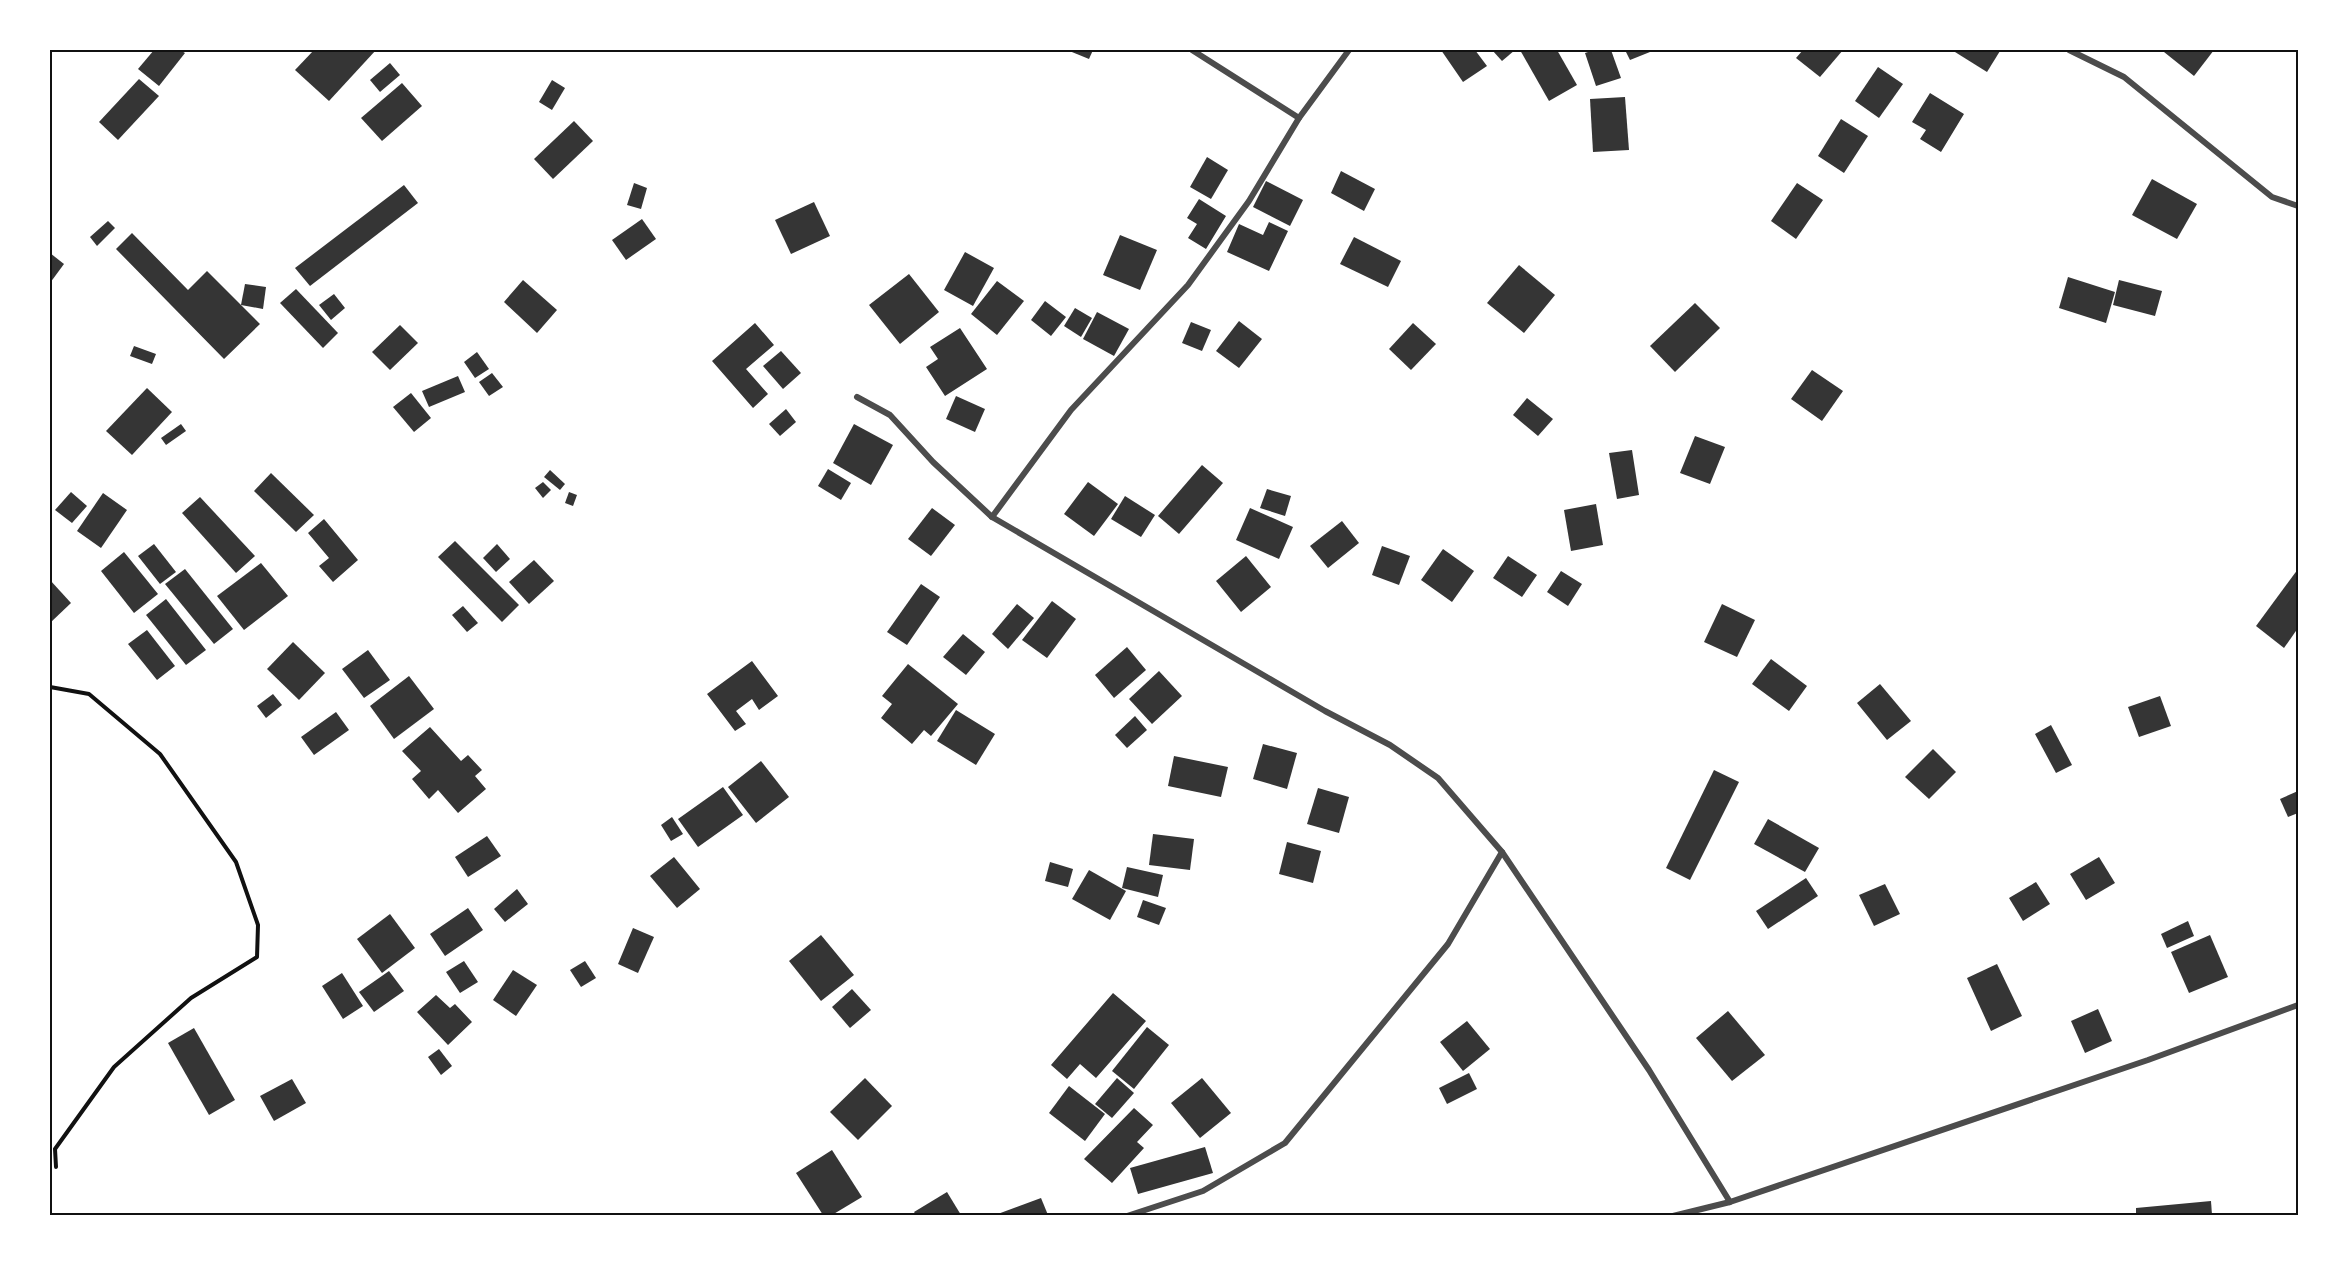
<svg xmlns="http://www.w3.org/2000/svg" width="2348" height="1265" viewBox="0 0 2348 1265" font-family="'PT Sans',sans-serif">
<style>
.building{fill:#353535}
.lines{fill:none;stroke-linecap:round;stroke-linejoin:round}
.path{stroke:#111;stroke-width:4}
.minor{stroke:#4c4c4c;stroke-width:6}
.neatline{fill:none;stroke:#111;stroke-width:2}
</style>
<rect width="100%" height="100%" fill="#fff"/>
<g class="building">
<polygon points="154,50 180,50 185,53 159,86 138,69"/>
<polygon points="314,50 376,50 329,101 295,70"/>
<polygon points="1067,50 1093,50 1089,59"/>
<polygon points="1441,50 1475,50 1487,66 1463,82"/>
<polygon points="1492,50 1515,50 1502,61"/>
<polygon points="1520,50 1557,50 1577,85 1549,101"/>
<polygon points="1594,50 1611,50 1621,78 1596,86 1585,53"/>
<polygon points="1625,50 1655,50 1630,60"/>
<polygon points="1803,50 1843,50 1820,77 1796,58"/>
<polygon points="1956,50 1999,50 2000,51 1987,72 1955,52"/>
<polygon points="2166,50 2214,50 2194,76 2164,52"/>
<polygon points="390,63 400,75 380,92 370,80"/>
<polygon points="1878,67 1903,84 1879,118 1855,101"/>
<polygon points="139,79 159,96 118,140 99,122"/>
<polygon points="552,80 565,88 552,110 539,102"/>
<polygon points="402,83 422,106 382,141 361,118"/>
<polygon points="1930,93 1964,114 1941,152 1920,139 1926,130 1912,122"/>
<polygon points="1625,97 1629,150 1593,152 1590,99"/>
<polygon points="1841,119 1868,136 1844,173 1818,156"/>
<polygon points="574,121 593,141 553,179 534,159"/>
<polygon points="1207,157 1228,170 1211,199 1190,187"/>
<polygon points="1341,171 1375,189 1364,211 1331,193"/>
<polygon points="2152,179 2197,204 2177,239 2132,215"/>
<polygon points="1266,181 1303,200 1290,226 1253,207"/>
<polygon points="634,183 647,188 641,209 627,205"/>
<polygon points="1797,183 1823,200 1796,239 1771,221"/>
<polygon points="404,185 418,203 310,286 295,268"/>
<polygon points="1199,199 1226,216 1206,249 1188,238 1197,224 1187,218"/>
<polygon points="814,202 830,236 791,254 775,220"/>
<polygon points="642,219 656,239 626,260 612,240"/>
<polygon points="108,221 115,228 97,246 90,237"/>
<polygon points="1269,222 1288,231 1269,271 1227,252 1239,224 1263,235"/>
<polygon points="132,233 188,290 207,271 260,324 224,359 116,249"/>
<polygon points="1120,235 1157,250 1140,290 1103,275"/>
<polygon points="1354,237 1401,261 1388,287 1340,264"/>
<polygon points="965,252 994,268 973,306 944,290"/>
<polygon points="50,253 64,264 50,283"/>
<polygon points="1519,265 1555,295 1524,333 1487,303"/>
<polygon points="909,274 939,312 900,344 869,305"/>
<polygon points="2068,277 2115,292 2106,323 2059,308"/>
<polygon points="523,280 557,310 537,333 504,302"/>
<polygon points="2119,280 2162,291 2155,316 2113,305"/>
<polygon points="997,281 1024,301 997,335 971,314"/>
<polygon points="245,284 266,287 263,309 241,305"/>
<polygon points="296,289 338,333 323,348 280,303"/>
<polygon points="334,294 345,308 331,320 319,305"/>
<polygon points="1045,301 1066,317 1051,336 1031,320"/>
<polygon points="1695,303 1720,328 1675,372 1650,346"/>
<polygon points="1075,308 1092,318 1081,337 1064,326"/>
<polygon points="1097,312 1129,329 1114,356 1083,339"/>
<polygon points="1239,321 1262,339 1239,368 1216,351"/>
<polygon points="1191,322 1211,330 1202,351 1182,343"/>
<polygon points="755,323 774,345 746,369 768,394 753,408 712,361"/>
<polygon points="1413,323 1436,344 1411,370 1389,349"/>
<polygon points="400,325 418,343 390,370 372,352"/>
<polygon points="960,328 987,369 945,396 926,367 938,359 930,347"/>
<polygon points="134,346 156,354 152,364 130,356"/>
<polygon points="781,351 801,373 783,389 763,366"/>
<polygon points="477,352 489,369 475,378 464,362"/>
<polygon points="1812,370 1843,391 1822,421 1791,399"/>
<polygon points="492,373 503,387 489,396 479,382"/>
<polygon points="458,376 465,392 429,407 422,391"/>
<polygon points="147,388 172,412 132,455 106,431"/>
<polygon points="411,393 431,418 414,432 393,407"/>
<polygon points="956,396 985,409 975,432 946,419"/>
<polygon points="1527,398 1553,419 1538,436 1513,415"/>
<polygon points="786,409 796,422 780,436 769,424"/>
<polygon points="181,424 186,431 166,445 161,438"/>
<polygon points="854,424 893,445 871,485 833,463"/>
<polygon points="1695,436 1725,447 1710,484 1680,473"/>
<polygon points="1632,450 1639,495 1617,499 1609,453"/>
<polygon points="1202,465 1223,483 1179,534 1158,516"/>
<polygon points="828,469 851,483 841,500 818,486"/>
<polygon points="550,470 565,484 560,490 544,477"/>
<polygon points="271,473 314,515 296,532 254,491"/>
<polygon points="543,482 551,490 543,498 535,488"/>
<polygon points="1088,482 1118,504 1094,536 1064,514"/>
<polygon points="1267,489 1291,496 1285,516 1260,508"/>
<polygon points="71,492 87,506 72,523 55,510"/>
<polygon points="569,492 577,495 573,506 565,503"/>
<polygon points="103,493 127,510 101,548 77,531"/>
<polygon points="1125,496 1155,515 1141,537 1111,519"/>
<polygon points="200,497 255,556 236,573 182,513"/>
<polygon points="1596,504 1603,545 1571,551 1564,510"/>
<polygon points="932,508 955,525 931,556 908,539"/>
<polygon points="1250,508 1293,527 1279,559 1236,540"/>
<polygon points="324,519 358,560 333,582 319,566 329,558 308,533"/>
<polygon points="1342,521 1359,543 1328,568 1310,546"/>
<polygon points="455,541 519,605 502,622 438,557"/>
<polygon points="154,544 176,572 160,584 138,556"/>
<polygon points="497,544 510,559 496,572 483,558"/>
<polygon points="1382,546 1410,556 1399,585 1372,575"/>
<polygon points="1443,549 1474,571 1452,602 1421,580"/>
<polygon points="124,552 158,594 134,613 101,571"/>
<polygon points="1246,556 1271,587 1241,612 1216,581"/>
<polygon points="1508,556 1537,575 1522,597 1493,578"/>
<polygon points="534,560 554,581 529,604 509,582"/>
<polygon points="261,563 288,596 244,630 217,596"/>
<polygon points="185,569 233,629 214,644 165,584"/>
<polygon points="2298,569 2298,628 2284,648 2256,626"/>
<polygon points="1561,571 1582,584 1568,606 1547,592"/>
<polygon points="50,580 71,603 50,623"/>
<polygon points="921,584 940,597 907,645 887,632"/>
<polygon points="166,599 206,650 186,665 146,615"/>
<polygon points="1052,601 1076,619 1047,658 1022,640"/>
<polygon points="1017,604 1034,618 1008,649 992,634"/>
<polygon points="1722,604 1755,620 1737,657 1704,642"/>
<polygon points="463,606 478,623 467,632 452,615"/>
<polygon points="147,630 175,666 157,680 128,644"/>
<polygon points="963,634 985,652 966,675 943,657"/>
<polygon points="293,642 325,673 299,700 267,669"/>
<polygon points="1127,647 1146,670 1114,698 1095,675"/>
<polygon points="368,650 390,680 364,698 342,669"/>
<polygon points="1771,659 1807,686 1789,711 1752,684"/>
<polygon points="752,661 778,696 759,710 752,699 736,711 746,724 735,731 707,694"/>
<polygon points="908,664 958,704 931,736 924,730 912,744 881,718 892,704 882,696"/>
<polygon points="1159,671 1182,696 1152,724 1129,699"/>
<polygon points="409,676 434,709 394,739 370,706"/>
<polygon points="1880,684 1911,721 1887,740 1857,703"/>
<polygon points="273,694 282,705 266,718 257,706"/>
<polygon points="2160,696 2171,726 2139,737 2128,707"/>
<polygon points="956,710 995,734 976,765 937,741"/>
<polygon points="336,712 349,730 314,755 301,737"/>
<polygon points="1135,716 1147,730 1127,748 1115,735"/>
<polygon points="2051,725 2072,765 2056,773 2035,734"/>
<polygon points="430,727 461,761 468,755 482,770 475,776 486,789 458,813 438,790 429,799 412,779 421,771 402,751"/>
<polygon points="1263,744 1297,753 1287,789 1253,779"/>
<polygon points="1933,749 1956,772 1929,799 1905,777"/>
<polygon points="1174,756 1228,767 1221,797 1168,786"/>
<polygon points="761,761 789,797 756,823 728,787"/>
<polygon points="1714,770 1739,782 1690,880 1666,868"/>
<polygon points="723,787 743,815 698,847 678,819"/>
<polygon points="1318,788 1349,797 1339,833 1307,824"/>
<polygon points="2298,791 2298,813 2288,817 2280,799"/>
<polygon points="672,817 683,834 671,841 661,825"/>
<polygon points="1768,819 1819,848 1805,872 1754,844"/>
<polygon points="1153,834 1194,839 1190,870 1149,865"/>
<polygon points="487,836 501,856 468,877 455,857"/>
<polygon points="1287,842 1321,851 1313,883 1279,874"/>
<polygon points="674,857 700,889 677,908 650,876"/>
<polygon points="2099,857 2115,883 2086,900 2070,874"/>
<polygon points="1050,862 1073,869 1068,887 1045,881"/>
<polygon points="1127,867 1163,875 1158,897 1122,888"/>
<polygon points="1089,870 1126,891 1110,920 1072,899"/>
<polygon points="1806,878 1818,896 1768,929 1756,911"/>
<polygon points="2036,882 2050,904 2023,921 2009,898"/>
<polygon points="1885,884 1900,914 1874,926 1859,895"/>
<polygon points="517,889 528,904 505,922 494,909"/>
<polygon points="1143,900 1166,908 1159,925 1137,917"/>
<polygon points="468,908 483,930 445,956 430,934"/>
<polygon points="390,914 415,948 382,973 357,939"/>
<polygon points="2188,921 2194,936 2167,948 2161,934"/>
<polygon points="633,928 654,937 638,973 618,964"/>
<polygon points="821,935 854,975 821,1001 789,961"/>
<polygon points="2210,935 2228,977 2189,993 2171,952"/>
<polygon points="464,961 478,982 460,993 446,972"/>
<polygon points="585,961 596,978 581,987 570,970"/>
<polygon points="1997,964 2022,1016 1991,1031 1967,978"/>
<polygon points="513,970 537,985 516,1016 493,1000"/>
<polygon points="389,971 404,991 374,1012 359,992"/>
<polygon points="342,973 363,1006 343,1019 322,986"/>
<polygon points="852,989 871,1010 850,1028 832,1007"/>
<polygon points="1113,993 1146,1021 1096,1078 1080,1064 1067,1079 1051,1065"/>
<polygon points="436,995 450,1008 455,1004 472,1022 448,1045 417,1012"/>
<polygon points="2098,1009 2112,1041 2085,1053 2071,1021"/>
<polygon points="1728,1011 1765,1055 1732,1081 1696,1038"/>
<polygon points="1467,1021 1490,1049 1463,1071 1440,1042"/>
<polygon points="1147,1027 1169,1045 1134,1089 1112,1071"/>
<polygon points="194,1028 235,1100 209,1115 168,1043"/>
<polygon points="439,1049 452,1066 441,1075 428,1057"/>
<polygon points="1469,1073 1477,1089 1447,1104 1439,1088"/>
<polygon points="865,1078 892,1106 858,1140 830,1112"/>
<polygon points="1117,1078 1134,1093 1112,1118 1095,1104"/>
<polygon points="1202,1078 1231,1113 1200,1138 1171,1103"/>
<polygon points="292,1079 306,1103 274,1121 260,1096"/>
<polygon points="1069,1086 1105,1114 1085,1141 1049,1113"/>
<polygon points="1134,1108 1153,1125 1137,1142 1144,1148 1112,1183 1084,1159"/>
<polygon points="1205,1147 1213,1173 1138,1194 1130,1168"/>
<polygon points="832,1150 862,1197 832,1215 823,1215 796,1173"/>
<polygon points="947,1192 961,1215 916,1215 914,1212"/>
<polygon points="1041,1198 1048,1215 995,1215"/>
<polygon points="2211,1201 2212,1215 2136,1215 2136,1208"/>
</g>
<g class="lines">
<polyline class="path" points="50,687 89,694 160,754 236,862 258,925 257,957 191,998 114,1067 55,1149 56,1167"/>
<g class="minor">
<polyline points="1192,50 1299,118"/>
<polyline points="2069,50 2124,77 2272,197 2298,206"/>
<polyline points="857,397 890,415 933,462 992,517 1325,711 1390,745 1438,778 1502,852 1649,1070 1730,1202"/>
<polyline points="992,517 1071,410 1188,285 1249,201 1299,118 1349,50"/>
<polyline points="1127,1216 1203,1191 1285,1143 1448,944 1502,852"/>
<polyline points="1673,1216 1730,1202 2148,1060 2298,1005"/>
</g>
</g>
<rect width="2348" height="1265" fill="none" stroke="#ffffff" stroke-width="102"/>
<rect x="51" y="51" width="2246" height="1163" class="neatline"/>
</svg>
